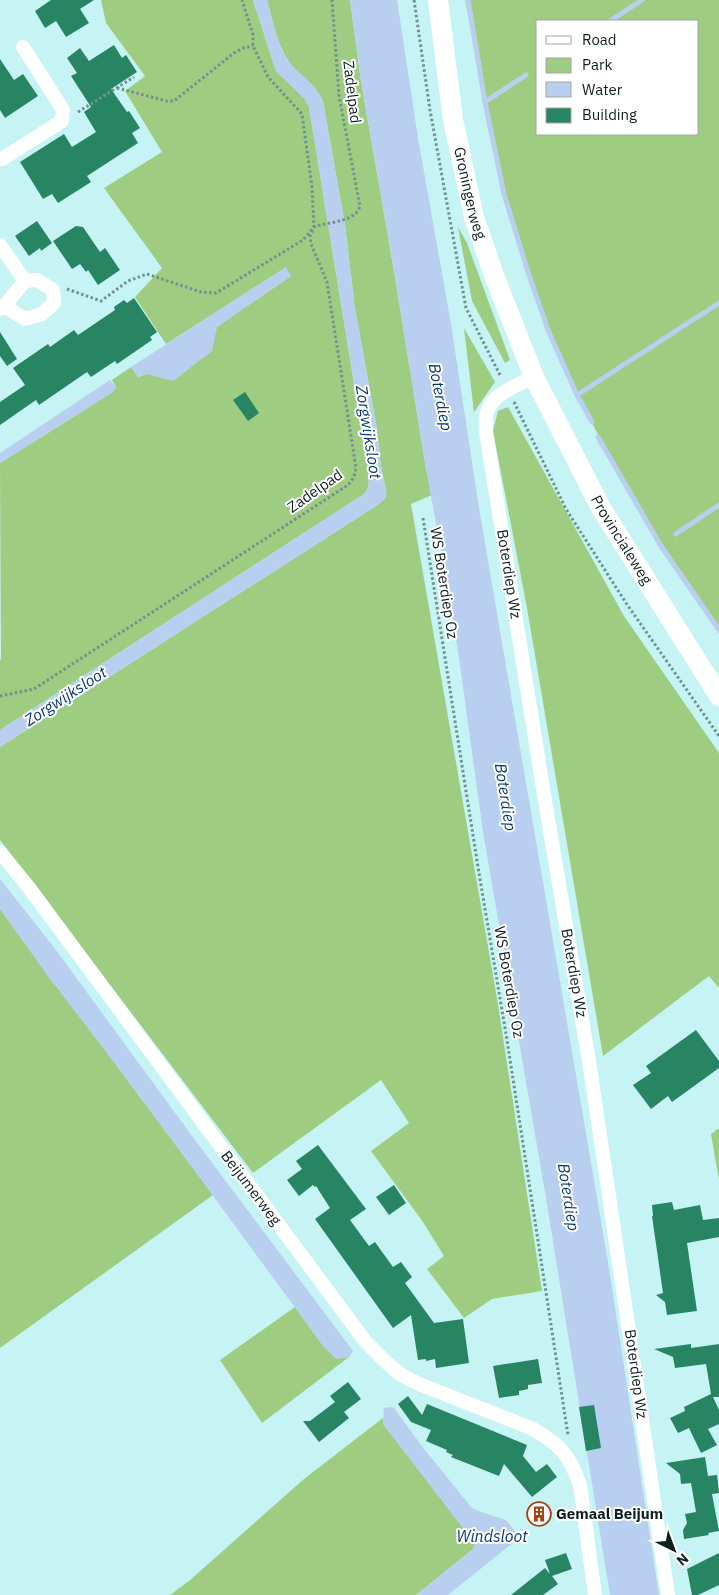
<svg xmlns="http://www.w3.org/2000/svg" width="719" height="1595" viewBox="0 0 719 1595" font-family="'IBM Plex Sans',sans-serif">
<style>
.green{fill:#9ecd82;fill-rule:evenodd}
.water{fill:#b9cfef}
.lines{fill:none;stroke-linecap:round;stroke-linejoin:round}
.stream{stroke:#b9cfef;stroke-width:5}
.building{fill:#278564}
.path{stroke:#719191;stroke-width:3;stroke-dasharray:2.5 2.5;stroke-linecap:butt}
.minor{stroke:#fff;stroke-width:14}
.secondary{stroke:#fff;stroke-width:20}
.labels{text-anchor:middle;stroke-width:4;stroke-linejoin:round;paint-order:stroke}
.street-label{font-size:15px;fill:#0e1f1f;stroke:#fff}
.poi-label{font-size:15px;font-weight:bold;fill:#0e1f1f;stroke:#fff;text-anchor:start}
.water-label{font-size:16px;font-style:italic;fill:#05377b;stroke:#fff}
</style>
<rect width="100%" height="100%" fill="#c6f3f3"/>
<g class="green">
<path d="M101 0H253L276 71 304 98 309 107 364 445C366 458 374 484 364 494L0 730V660L1 659 0 463 113 392 116 387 112 380 131 367 138 377 212 351 216 327 291 276 285 268 166 344 135 297 162 268 104 188 162 152 125 91 145 76 106 23Z"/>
<path d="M267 0H350L361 81 394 271 426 469 432 495 411 504 497 998 542 1291 492 1299 464 1318 427 1269 444 1256 423 1222 371 1151 409 1123 381 1080 253 1173 0 840V747L379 504 386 490 381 467 377 429 355 309 345 225 323 101C315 86 301 76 290 63 277 46 273 20 267 0Z"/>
<path d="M465 0H719V632L710 615 659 547 636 505 577 395 544 319 512 217 497 162ZM538 21H698V134H538Z"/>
<polygon points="458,227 467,243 510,360 505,363 472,301"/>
<polygon points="464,328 495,382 474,412"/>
<polygon points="508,407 624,616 719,753 719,988 709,976 603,1056 527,608 493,431 498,411"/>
<polygon points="0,909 213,1195 0,1348"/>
<polygon points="719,1128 719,1181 711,1134"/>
<polygon points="295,1307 324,1347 341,1358 349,1357 262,1423 220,1360"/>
<polygon points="383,1418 383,1424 472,1538 476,1545 472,1550 416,1595 170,1595 189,1581 304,1479"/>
</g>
<g class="water">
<path d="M253 0H267C273 20 277 46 290 63 301 76 317 85 323 101L345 225 355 309 377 429 381 467 386 490V498L379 504 0 747V730L364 494C374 484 366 458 364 445L309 107 304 98 276 71Z"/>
<polygon points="350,0 397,0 418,138 451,324 479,508 608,1262 659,1595 610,1595 546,1198 483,832 459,658 447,583 426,469 394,271 361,81"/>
<polygon points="286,267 291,276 217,327 212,351 173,381 147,374 138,377 131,367"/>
<polygon points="110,380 116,387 113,392 0,463 0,453"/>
<polygon points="0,879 53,946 195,1140 341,1335 353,1351 349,1357 336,1359 324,1347 133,1087 47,975 0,909"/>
<polygon points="390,1407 394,1408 424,1449 472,1508 484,1513 506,1520 520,1537 448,1595 416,1595 472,1550 475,1544 383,1424 384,1408"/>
</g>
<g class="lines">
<g class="stream">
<polyline points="468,0 485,102"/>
<polyline points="610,21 642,0"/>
<polyline points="526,75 485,102 504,194 528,272 548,330 577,395"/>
<polyline points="592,422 577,395 719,303"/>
<polyline points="598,437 661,546 719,630"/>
<polyline points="676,534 719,505"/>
</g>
</g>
<g class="building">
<polygon points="51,0 94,0 80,9 89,23 66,37 56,21 45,28 35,11"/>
<polygon points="114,45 122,58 126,55 137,72 111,89 127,112 129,111 140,128 132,133 138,143 87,176 91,182 58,203 52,194 43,199 20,162 64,134 72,147 96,132 84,112 91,107 71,76 77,73 67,58 80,48 89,61"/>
<polygon points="0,59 14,80 23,74 38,96 5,118 0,110"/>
<polygon points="37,221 52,243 41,251 40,248 29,256 15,236"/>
<polygon points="76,226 83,227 100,252 105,248 120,270 98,285 88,270 86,272 80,264 72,269 53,241"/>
<polygon points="134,298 157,332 150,337 152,340 117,364 115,361 91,377 87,372 39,405 36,400 0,425 0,402 25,385 13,368 48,344 50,347 74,330 78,335 115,310 114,307 124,300 127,303"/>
<polygon points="0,332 17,359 7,366 0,356"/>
<polygon points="245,392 259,413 248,421 233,400"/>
<polygon points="696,1030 719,1061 719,1068 672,1102 668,1096 651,1109 633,1085 651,1073 646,1066"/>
<polygon points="318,1145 366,1209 350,1220 369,1246 375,1242 393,1267 401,1262 412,1277 405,1283 434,1323 463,1319 469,1363 436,1368 435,1359 426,1361 426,1359 418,1360 411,1315 393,1328 315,1219 330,1208 316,1186 315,1187 313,1185 299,1196 287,1180 302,1169 296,1161"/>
<polygon points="394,1185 406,1203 389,1215 376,1197"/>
<polygon points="672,1202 674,1210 700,1205 703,1220 719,1218 719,1237 687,1243 697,1311 667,1315 665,1302 656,1295 663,1293 652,1216 653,1216 652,1205"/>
<polygon points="691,1344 691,1348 719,1344 719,1397 713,1397 719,1410 719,1424 708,1429 717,1445 701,1453 689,1428 678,1433 670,1418 685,1411 684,1407 711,1394 706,1364 675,1368 673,1357 654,1349"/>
<polygon points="538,1359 542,1383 528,1385 528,1389 519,1391 519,1395 499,1398 493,1366"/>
<polygon points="348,1382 361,1399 344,1412 349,1418 319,1442 303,1421 310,1421 335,1402 330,1396"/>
<polygon points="408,1396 422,1415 427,1404 527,1445 523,1456 536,1472 547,1464 557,1477 532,1497 504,1464 499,1476 451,1457 453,1455 446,1452 447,1450 426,1441 431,1430 411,1422 398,1404"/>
<polygon points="594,1405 601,1448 586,1451 579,1407"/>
<polygon points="705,1457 708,1476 717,1475 719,1493 712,1494 719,1531 708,1533 709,1535 684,1539 683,1530 687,1523 685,1514 696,1512 691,1483 681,1484 680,1474 666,1463"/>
<polygon points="566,1553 572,1569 552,1576 558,1584 543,1595 511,1595 545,1568 550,1574 545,1560"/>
<polygon points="719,1553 719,1585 698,1595 692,1595 687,1569"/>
</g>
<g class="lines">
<g class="path">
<polyline points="414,0 430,110 466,308 501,377"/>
<polyline points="117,88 167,101 174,101 234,53 243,48 253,46"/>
<polyline points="78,112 134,77"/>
<polyline points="67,289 101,301 128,281 147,274 201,292 216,293 303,240 314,227 312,187 302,114 268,77 253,46 253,35 242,0"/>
<polyline points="514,402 566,509 626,603 719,736"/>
<polyline points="423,518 478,867 507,1040 568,1435"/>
<path d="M0 696 34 689 348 485 354 477 356 468 327 282 311 244 310 236 314 227C329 221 355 223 360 206L339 96 332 0"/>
</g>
<g class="minor">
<polyline points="2,159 62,121 63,110 23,47"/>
<polyline points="0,245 25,281 4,306 0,309"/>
<polyline points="4,306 25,319 42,314 54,303 53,290 37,280 25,281"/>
<path d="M534 377C518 385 493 393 487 412 485 418 486 425 486 432L546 807 589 1061 668 1595"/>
<path d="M0 852 30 889 365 1341 386 1362 401 1375 419 1384 531 1428C560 1444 569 1454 580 1485L595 1595"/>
</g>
<path class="secondary" id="s1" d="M438 0 453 120 474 217 495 278 534 377 601 508 719 696"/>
</g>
<defs>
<g id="building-ring" transform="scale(1.25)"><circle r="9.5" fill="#fff" stroke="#a64113" stroke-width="1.5"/><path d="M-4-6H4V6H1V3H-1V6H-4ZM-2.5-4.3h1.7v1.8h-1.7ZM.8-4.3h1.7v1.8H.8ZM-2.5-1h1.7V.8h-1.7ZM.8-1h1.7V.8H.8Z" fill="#a64113"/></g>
</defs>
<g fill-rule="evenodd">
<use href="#building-ring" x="539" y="1514"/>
</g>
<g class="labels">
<g class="street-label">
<text transform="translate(352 92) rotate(83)" y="5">Zadelpad</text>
<text dy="5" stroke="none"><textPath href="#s1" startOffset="196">Groningerweg</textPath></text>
<text transform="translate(315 491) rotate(-35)" y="5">Zadelpad</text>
<text dy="5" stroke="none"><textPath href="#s1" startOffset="576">Provincialeweg</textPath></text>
<text transform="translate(509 574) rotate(81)" y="5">Boterdiep Wz</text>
<text transform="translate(444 583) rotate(81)" y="5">WS Boterdiep Oz</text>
<text transform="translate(574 973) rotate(80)" y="5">Boterdiep Wz</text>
<text transform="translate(509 982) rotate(80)" y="5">WS Boterdiep Oz</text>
<text transform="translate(251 1188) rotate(53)" y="5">Beijumerweg</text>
<text transform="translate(636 1374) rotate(82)" y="5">Boterdiep Wz</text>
</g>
<g class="poi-label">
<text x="556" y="1519">Gemaal Beijum</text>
</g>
<g class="water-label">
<text transform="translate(441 397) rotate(79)" y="6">Boterdiep</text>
<text transform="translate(369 432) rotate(81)" y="6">Zorgwijksloot</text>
<text transform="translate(65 696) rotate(-33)" y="6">Zorgwijksloot</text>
<text transform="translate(506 797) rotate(81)" y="6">Boterdiep</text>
<text transform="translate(569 1197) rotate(81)" y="6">Boterdiep</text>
<text x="492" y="1542">Windsloot</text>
</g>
</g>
<rect x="536" y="20" width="162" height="115" fill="#ffffff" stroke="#9fa5a5"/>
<rect x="546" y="36" width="25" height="8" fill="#ffffff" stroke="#9fa5a5"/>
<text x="582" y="45" font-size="15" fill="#0e1f1f">Road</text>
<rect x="546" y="58" width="25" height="15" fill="#9ecd82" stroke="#9fa5a5"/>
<text x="582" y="70" font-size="15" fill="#0e1f1f">Park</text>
<rect x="546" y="82" width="25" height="15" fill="#b9cfef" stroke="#9fa5a5"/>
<text x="582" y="95" font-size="15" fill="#0e1f1f">Water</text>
<rect x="546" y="108" width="25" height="15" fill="#278564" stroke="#9fa5a5"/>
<text x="582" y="120" font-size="15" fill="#0e1f1f">Building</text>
<g transform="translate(674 1550) rotate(138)" stroke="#ffffff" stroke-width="4" paint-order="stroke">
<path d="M0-4L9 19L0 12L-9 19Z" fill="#0e1f1f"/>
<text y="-8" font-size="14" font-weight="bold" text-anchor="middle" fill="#0e1f1f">N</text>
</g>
</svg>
